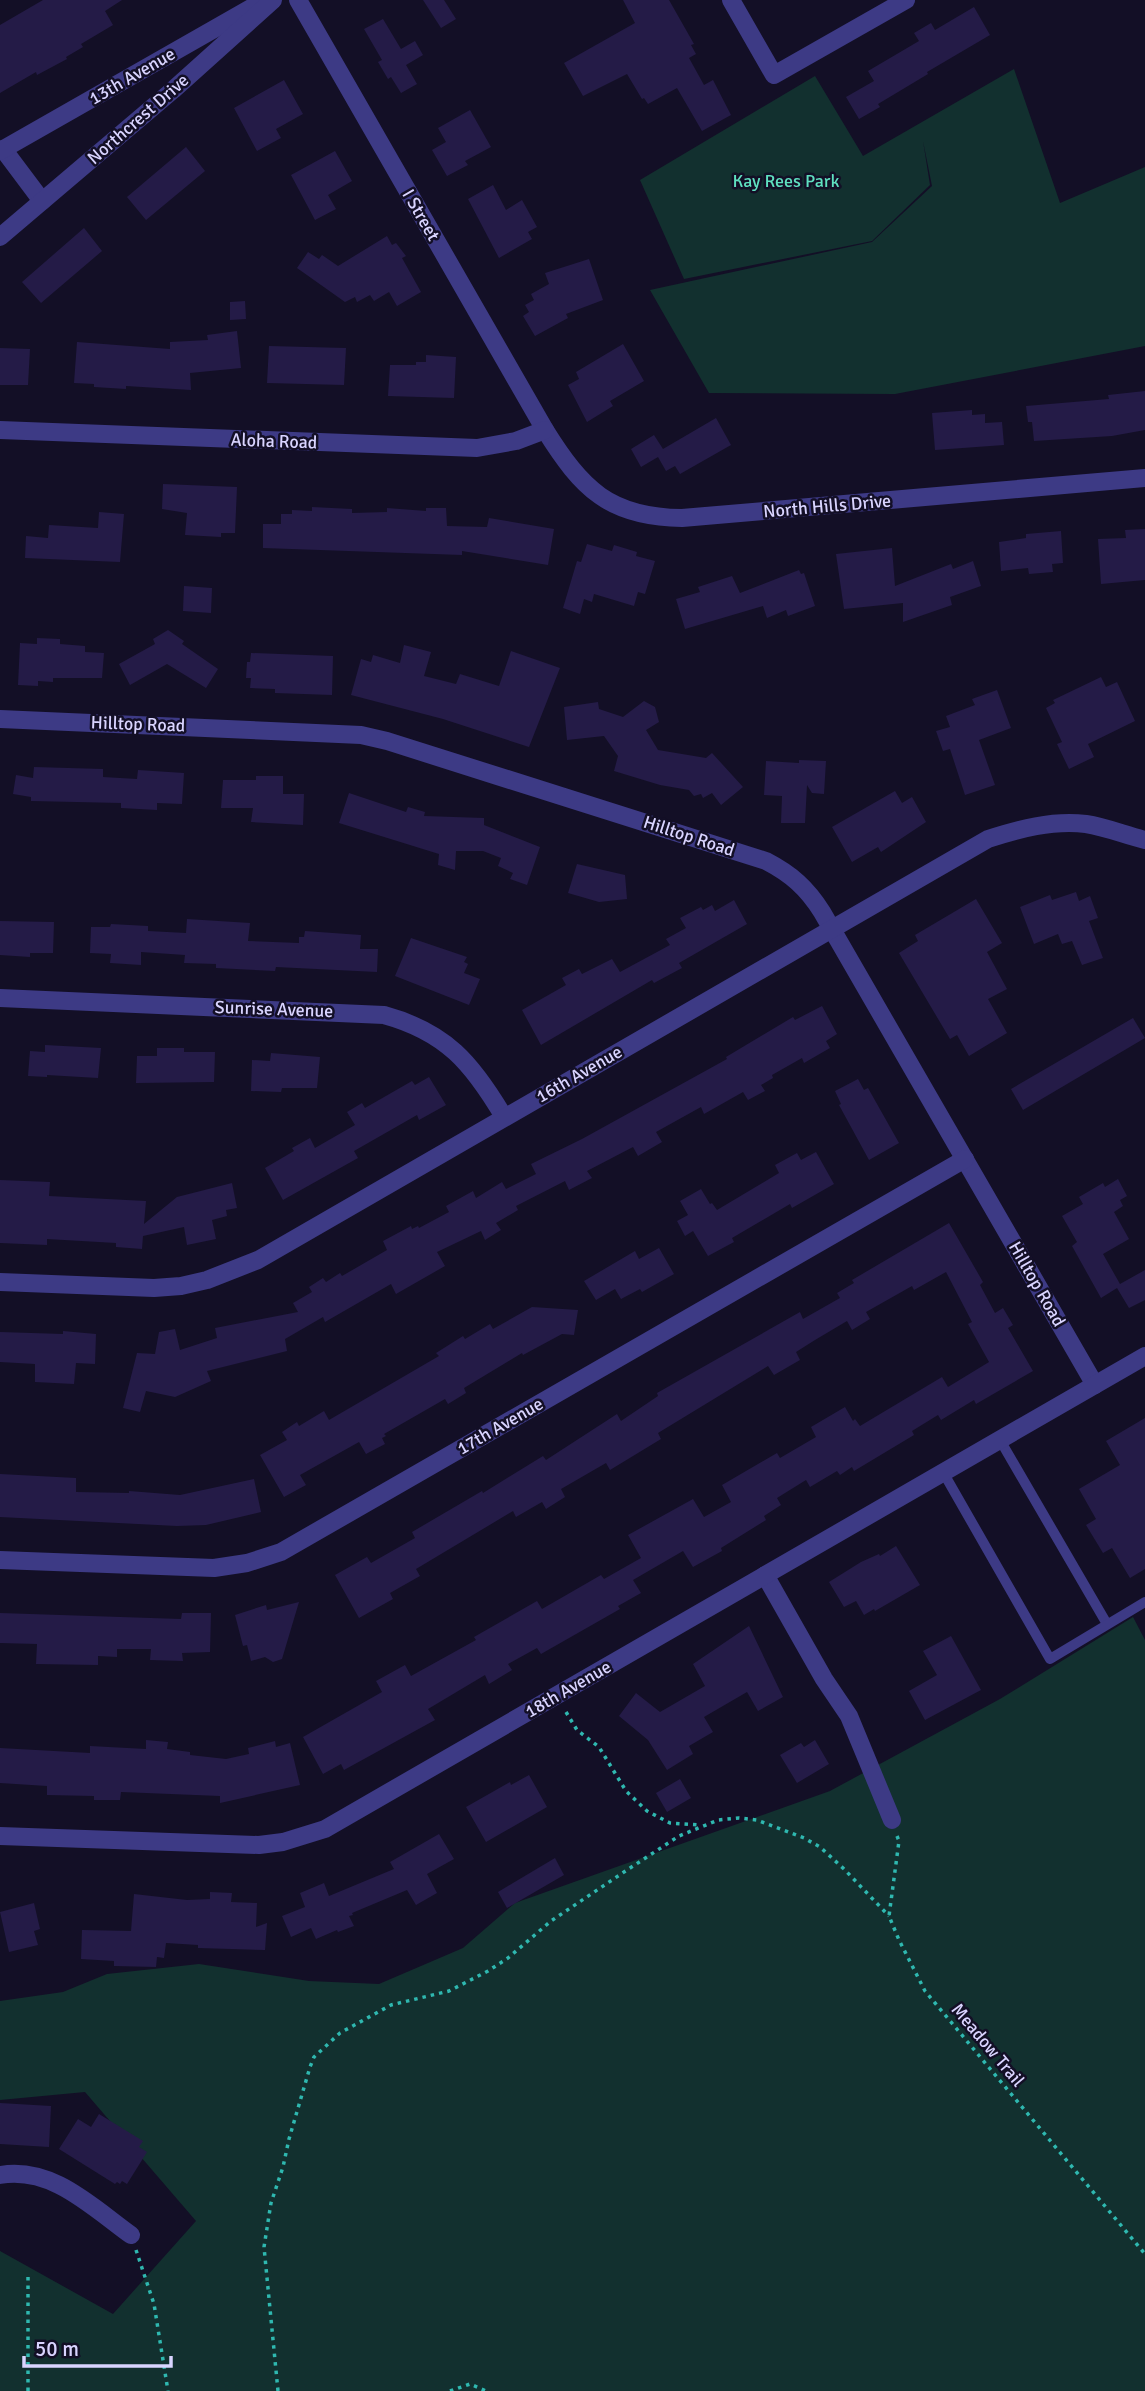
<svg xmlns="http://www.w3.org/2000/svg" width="1145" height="2391" viewBox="0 0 1145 2391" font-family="Signika,sans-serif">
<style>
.green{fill:#12302f}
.building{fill:#241b47}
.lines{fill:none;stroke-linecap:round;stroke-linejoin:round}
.path{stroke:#2fb8b0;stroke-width:3.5;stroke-dasharray:3.5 5;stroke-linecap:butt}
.service{stroke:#3d3a85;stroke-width:10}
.minor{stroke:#3d3a85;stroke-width:18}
.labels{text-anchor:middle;stroke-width:5;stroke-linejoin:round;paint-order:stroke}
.street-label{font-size:18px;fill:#d9d4ff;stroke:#130f26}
.park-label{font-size:18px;fill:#5fe0c0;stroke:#130f26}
</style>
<rect width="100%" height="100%" fill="#130f26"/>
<g class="green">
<polygon points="1014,69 1060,203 1145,167 1145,346 895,394 709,393 650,290 872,242 932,186 923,141 930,185 872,241 684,279 640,180 815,76 863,156"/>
<polygon points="1133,1617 1145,1640 1145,2391 0,2391 0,2251 113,2314 196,2221 85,2092 0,2100 0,2001 63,1992 107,1974 199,1964 309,1981 379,1984 463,1948 515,1903 830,1791 1000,1699"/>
</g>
<g class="building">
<polygon points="43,0 122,0 105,11 113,25 81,44 83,47 66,57 67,59 37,75 36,72 0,93 0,25"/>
<polygon points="423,0 444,0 456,19 441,28"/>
<polygon points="623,0 669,0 694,44 691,45 696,54 689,58 704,85 713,80 731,115 702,131 677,88 648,104 644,98 642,99 627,74 583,96 564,63 635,23"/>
<polygon points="974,7 990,35 927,72 928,74 878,104 880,107 859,119 846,97 874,81 868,71 919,41 914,33 931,23 935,30"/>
<polygon points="383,19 401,49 415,41 423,55 406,65 417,84 401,93 391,77 388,79 378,62 382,60 364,29"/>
<polygon points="284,80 303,114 276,129 281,138 257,151 234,108"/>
<polygon points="470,110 491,147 465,161 468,165 447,176 432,150 446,142 438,128"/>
<polygon points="186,147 205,171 146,220 127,197"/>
<polygon points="335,151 352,181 328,195 336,209 315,220 291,175"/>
<polygon points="493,185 506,210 522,200 537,227 528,232 532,239 499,258 468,199"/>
<polygon points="84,228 102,251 41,303 22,282"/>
<polygon points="387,236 392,245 396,243 406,256 402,258 421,292 397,306 389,292 374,301 370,295 357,302 355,297 345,302 297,268 308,252 319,259 322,255 338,266"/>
<polygon points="589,259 603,300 566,314 568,318 535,336 523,316 529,312 525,305 534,300 531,294 549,284 545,273"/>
<polygon points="245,301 246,319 230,320 230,302"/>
<polygon points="237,331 241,368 190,373 191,390 126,386 126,389 94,387 94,384 74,383 77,342 170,349 170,342 208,340 207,335"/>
<polygon points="623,344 644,381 610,401 613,406 587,422 568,385 579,379 576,372"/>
<polygon points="269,346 346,348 344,385 267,383"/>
<polygon points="0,348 30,349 28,385 0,385"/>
<polygon points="426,355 456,357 454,398 388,396 390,365 416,365 416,362 426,362"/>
<polygon points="1145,391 1145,430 1112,436 1034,441 1032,422 1028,422 1026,406 1109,399 1108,395"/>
<polygon points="972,410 972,415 985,414 985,423 1002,422 1004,445 935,450 932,413"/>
<polygon points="716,418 731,445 680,474 675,466 666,471 658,457 641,467 631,449 654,435 663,449"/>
<polygon points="163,484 237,487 235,533 221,533 221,537 185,535 187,513 162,509"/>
<polygon points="312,507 352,509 352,513 387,512 387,508 426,511 426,508 446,508 447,526 487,527 489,518 554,529 548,565 462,551 462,555 263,548 263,524 281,524 281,514 292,514 292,510 312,511"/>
<polygon points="99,512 124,514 120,562 25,558 26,536 48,538 49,525 98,528"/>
<polygon points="1145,529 1145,580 1101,584 1098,539 1126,538 1125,530"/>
<polygon points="1061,531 1063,563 1052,564 1053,572 1029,574 1028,568 1001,571 999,542 1026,538 1026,534"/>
<polygon points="587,544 612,551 614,545 637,552 636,556 655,561 645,594 638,592 634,606 594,594 592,602 584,599 580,614 563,608 577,561 581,562"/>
<polygon points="892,548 895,586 951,564 953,569 973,561 981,586 950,597 952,605 903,622 903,603 844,609 836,554"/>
<polygon points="799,570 801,574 804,573 815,606 788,616 786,610 767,618 763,606 685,629 676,599 700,592 698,587 732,576 740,593"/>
<polygon points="184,586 212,588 211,613 183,611"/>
<polygon points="168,630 184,641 182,644 218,669 206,688 167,664 130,685 119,664 155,644 153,639"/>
<polygon points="37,638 60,639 60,644 85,646 85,652 104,653 102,678 53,678 53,682 38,681 38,686 18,685 20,643 37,644"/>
<polygon points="404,645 431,652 424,676 456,684 460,674 499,686 511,651 560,668 529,747 443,719 351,695 361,659 371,662 373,655 400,663"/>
<polygon points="251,653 333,656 332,695 275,693 275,689 250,688 251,678 246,678 247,662 250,662"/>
<polygon points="1101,677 1106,687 1117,682 1135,721 1088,744 1094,757 1069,769 1057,744 1062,742 1046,708 1055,703 1053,700"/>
<polygon points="997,690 1011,728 979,740 995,785 965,795 950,749 943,751 936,731 950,727 946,716 975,705 972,699"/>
<polygon points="644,701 655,707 659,722 646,730 658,750 706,758 712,753 743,787 721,805 712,793 703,798 701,794 694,796 689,790 660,785 614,771 618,756 604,736 567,740 564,707 598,702 599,709 623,717"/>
<polygon points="799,760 826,761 824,794 812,793 807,785 805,823 781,823 782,796 764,795 766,761 799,763"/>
<polygon points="34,767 103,769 103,777 137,779 138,770 184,773 182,804 157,803 157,810 121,808 121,803 31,801 31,797 13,794 16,775 33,778"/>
<polygon points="256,776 283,776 283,794 304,794 303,825 251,822 253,808 221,808 223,780 256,780"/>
<polygon points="895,791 902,803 912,797 926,822 881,852 878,847 852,862 832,827"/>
<polygon points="349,793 406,812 408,807 425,812 424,816 484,818 484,825 540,847 527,885 510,879 513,873 498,866 501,858 483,851 456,851 455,870 438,865 439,854 339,823"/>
<polygon points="577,864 625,875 627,899 599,902 568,893"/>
<polygon points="1076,892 1079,901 1090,896 1098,918 1089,921 1103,958 1082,965 1072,941 1062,944 1058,934 1034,944 1020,907 1050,895 1052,900"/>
<polygon points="976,899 1002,943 987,952 1007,989 988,999 1007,1033 969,1056 957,1035 950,1039 899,953 918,941 915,935"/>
<polygon points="734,900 747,924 679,963 682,968 654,983 652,980 541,1045 522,1010 566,985 562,978 579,969 582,974 612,959 620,972 670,945 666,939 686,928 680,918 701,907 703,910 712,905 715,911"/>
<polygon points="187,919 250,923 248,941 299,943 299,937 304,937 305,931 361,935 360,949 378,949 377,972 276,967 275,971 216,968 216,964 184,963 185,955 141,952 141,965 110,963 111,954 90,953 91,927 110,927 111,924 148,926 148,931 186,933"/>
<polygon points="0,921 54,922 53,953 30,953 30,957 0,955"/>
<polygon points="411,938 467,957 464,962 468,964 464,973 480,979 469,1005 395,976"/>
<polygon points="822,1006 837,1034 826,1041 830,1048 804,1063 802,1058 772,1075 773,1078 761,1085 765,1091 748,1100 743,1092 704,1114 701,1107 656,1132 662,1142 638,1156 633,1147 587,1171 592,1178 569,1190 565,1181 516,1206 518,1210 496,1223 501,1230 485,1240 481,1231 437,1252 445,1266 396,1294 391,1284 325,1322 323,1317 285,1339 287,1351 207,1371 211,1381 175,1397 146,1391 140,1412 123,1408 137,1353 155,1354 159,1332 175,1329 180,1350 217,1338 215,1328 298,1312 293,1303 312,1292 309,1287 323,1278 326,1282 340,1273 342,1276 387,1250 383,1241 411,1226 412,1229 418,1226 419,1228 449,1212 446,1206 473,1191 476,1198 502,1182 506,1189 536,1174 531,1164 582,1139 727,1059 726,1057 793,1017 795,1020"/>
<polygon points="1133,1018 1145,1038 1023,1110 1011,1089"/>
<polygon points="45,1045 101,1048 98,1078 47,1075 47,1077 28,1076 30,1051 45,1052"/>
<polygon points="157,1048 184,1048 184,1052 215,1052 214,1082 136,1083 137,1056 157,1056"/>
<polygon points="271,1053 320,1057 317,1088 282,1088 281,1092 251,1091 252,1060 270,1061"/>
<polygon points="429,1077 446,1105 419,1120 417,1115 354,1151 358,1158 283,1200 265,1168 294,1151 292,1148 310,1138 315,1148 355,1125 347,1112 362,1103 365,1108 412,1081 415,1085"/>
<polygon points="858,1079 864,1090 868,1088 899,1143 869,1160 839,1105 841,1104 835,1091"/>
<polygon points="816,1152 834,1184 792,1208 790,1204 732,1238 734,1242 708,1256 693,1231 685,1236 677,1221 688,1215 680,1201 701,1189 710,1204 712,1203 717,1210 779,1173 775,1165 797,1153 801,1160"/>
<polygon points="1118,1179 1127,1196 1120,1200 1123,1206 1114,1212 1129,1239 1103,1254 1120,1284 1145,1270 1145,1300 1129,1308 1117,1288 1101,1298 1072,1246 1077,1242 1062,1216 1083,1204 1079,1197 1103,1183 1105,1187"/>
<polygon points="0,1180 50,1182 49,1196 146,1201 144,1224 177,1197 232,1183 237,1208 226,1210 227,1216 212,1220 216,1239 187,1245 184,1227 143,1236 142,1249 116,1247 116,1243 47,1239 47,1245 0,1243"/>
<polygon points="949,1223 983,1282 980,1285 995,1313 1003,1308 1013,1325 1008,1328 1033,1371 976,1404 974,1400 941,1420 938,1415 912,1431 914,1435 854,1471 852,1467 840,1475 837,1471 810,1487 806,1480 777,1498 781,1505 764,1516 766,1520 721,1548 722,1551 693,1567 683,1551 633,1580 641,1593 618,1606 620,1609 541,1654 537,1648 508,1664 512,1670 489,1684 485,1675 428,1709 435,1720 344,1770 341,1764 323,1774 303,1737 382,1692 376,1681 405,1665 411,1676 476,1640 474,1637 537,1601 542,1609 601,1575 604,1579 641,1558 628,1535 693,1499 704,1517 731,1502 722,1485 777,1453 780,1458 816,1437 811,1427 845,1407 853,1421 855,1419 860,1426 942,1377 948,1387 989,1362 968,1324 972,1322 946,1272 914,1290 912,1286 866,1312 870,1319 852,1330 847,1321 815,1340 796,1352 800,1360 774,1375 768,1366 658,1433 661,1439 610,1470 606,1463 561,1489 565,1497 546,1509 542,1502 516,1517 513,1511 416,1569 420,1576 390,1593 393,1599 359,1618 335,1575 367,1557 371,1563 415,1538 412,1532 482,1491 483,1493 543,1456 546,1460 617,1414 621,1421 658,1396 657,1393 800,1312 803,1319 840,1298 837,1293 854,1283 852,1280"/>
<polygon points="659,1248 674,1274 642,1292 640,1289 621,1299 615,1289 596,1300 584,1281 635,1251 639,1259"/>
<polygon points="532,1307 578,1310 574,1335 562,1334 523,1355 522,1353 464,1388 466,1393 448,1404 445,1399 384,1434 386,1436 382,1438 385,1444 366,1454 359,1442 300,1475 306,1485 284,1497 260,1455 287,1440 282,1432 297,1422 299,1426 324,1411 329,1420 439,1356 436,1353 463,1336 465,1339 490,1324 493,1329"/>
<polygon points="63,1331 96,1334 95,1364 76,1363 74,1384 35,1382 35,1364 0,1362 0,1332 63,1334"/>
<polygon points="1145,1418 1145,1569 1130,1578 1112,1548 1103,1553 1086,1525 1096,1519 1079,1489 1120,1465 1106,1441"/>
<polygon points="0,1474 76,1478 76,1492 129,1493 129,1491 180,1495 254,1479 261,1512 206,1525 177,1526 0,1517"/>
<polygon points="896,1546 920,1585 875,1611 874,1609 864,1615 856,1601 844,1607 829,1582 861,1562 879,1554 880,1556"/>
<polygon points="299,1602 282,1659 273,1662 265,1657 251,1661 247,1645 243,1646 235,1615 266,1605 267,1610"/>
<polygon points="0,1613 181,1619 182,1613 211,1613 210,1652 182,1653 183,1661 150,1660 151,1649 117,1649 117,1657 98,1656 98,1665 36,1664 37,1644 0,1643"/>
<polygon points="749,1626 783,1697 758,1711 747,1692 704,1717 713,1732 689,1746 693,1754 667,1770 648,1740 619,1716 636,1693 660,1712 705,1686 693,1664"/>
<polygon points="951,1636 981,1690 925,1720 909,1691 937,1675 923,1651"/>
<polygon points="146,1740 168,1742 167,1749 190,1752 190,1755 226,1759 249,1754 248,1748 275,1741 276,1747 290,1743 300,1785 220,1803 220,1796 121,1792 120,1800 94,1800 94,1796 47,1795 47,1786 0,1783 0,1748 90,1753 90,1746 146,1749"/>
<polygon points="815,1740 829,1764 797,1783 780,1755 801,1743 804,1747"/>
<polygon points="529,1775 547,1807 486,1842 466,1807 510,1782 511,1785"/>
<polygon points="680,1779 691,1798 667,1812 656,1793"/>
<polygon points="439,1834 454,1859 427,1874 437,1893 416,1905 407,1890 352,1913 353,1915 349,1916 354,1926 338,1932 337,1930 316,1939 311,1928 291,1937 282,1916 305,1907 300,1893 324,1883 329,1896 394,1869 390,1862"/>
<polygon points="555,1858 564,1875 507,1908 498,1892"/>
<polygon points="210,1892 232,1893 231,1902 257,1903 256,1927 267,1923 265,1950 198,1948 198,1945 166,1943 164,1958 157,1957 156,1967 114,1966 114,1961 81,1959 82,1930 131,1931 134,1894 187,1900 210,1899"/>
<polygon points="34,1903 40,1929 34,1931 38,1945 9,1952 0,1912"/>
<polygon points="0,2103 51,2106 49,2147 0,2144"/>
<polygon points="99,2114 143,2141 139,2147 147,2152 127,2184 122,2181 120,2184 117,2182 115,2184 59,2149 78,2119 91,2127"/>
</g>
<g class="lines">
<g class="path">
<polyline points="566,1712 577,1730 599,1747 626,1791 647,1811 670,1823 699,1825"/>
<polyline points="897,1836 899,1841 889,1916 899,1940 925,1991 1145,2254"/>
<polyline points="136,2250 154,2304 168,2391"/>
<polyline points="28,2391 28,2274"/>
<polyline points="278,2391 264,2247 271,2203 283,2167 289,2139 310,2067 314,2057 340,2033 391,2005 449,1991 488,1971 508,1958 551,1921 624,1872 679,1836 718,1820 739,1818 757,1820 804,1838 820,1847 844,1869 889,1916"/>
<polyline points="450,2391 470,2384 486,2391"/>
</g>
<g class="service">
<polyline points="1000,1440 1107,1624"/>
<polyline points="943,1472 1050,1659 1145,1602"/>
</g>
<g class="minor">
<path d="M298 0 545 430C582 489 609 517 682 518L1145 478"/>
<polyline points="731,0 774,75 906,0"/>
<polyline points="3,149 42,201"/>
<polyline points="0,151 258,4"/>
<polyline points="0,237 173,90 273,0"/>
<polyline points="0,430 477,448 516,441 545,430"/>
<path d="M0 719 361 735 387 741 766 861C791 874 807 888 822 912L1095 1385"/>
<path d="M0 998 384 1015C446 1032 472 1063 504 1117"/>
<path d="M0 1282 154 1288 181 1286 207 1280 258 1260 988 839C1019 829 1052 820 1086 824 1106 827 1125 835 1145 840"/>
<polyline points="0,1560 214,1568 247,1563 281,1552 965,1159"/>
<polyline points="765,1575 824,1679 849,1716 892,1820"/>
<polyline points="0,1836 259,1845 283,1842 325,1829 1145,1356"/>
<path d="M0 2175C52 2166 92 2207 131 2235"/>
</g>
</g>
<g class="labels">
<g class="street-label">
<text transform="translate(132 76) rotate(-30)" y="6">13th Avenue</text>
<text transform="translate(138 119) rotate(-41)" y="6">Northcrest Drive</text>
<text transform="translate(421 215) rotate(60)" y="6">I Street</text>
<text transform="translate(274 441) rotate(2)" y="6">Aloha Road</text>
<text transform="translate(827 506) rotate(-5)" y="6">North Hills Drive</text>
<text transform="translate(138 724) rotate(2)" y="6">Hilltop Road</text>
<text transform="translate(689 836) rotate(18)" y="6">Hilltop Road</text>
<text transform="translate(274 1009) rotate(2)" y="6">Sunrise Avenue</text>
<text transform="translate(579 1074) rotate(-30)" y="6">16th Avenue</text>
<text transform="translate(1037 1284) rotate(60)" y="6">Hilltop Road</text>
<text transform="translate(500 1426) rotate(-30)" y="6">17th Avenue</text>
<text transform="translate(568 1689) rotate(-30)" y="6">18th Avenue</text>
<text transform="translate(988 2045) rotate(50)" y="6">Meadow Trail</text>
</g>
<g class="park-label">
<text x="786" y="187">Kay Rees Park</text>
</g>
</g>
<path d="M24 2356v10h147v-10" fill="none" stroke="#d9d4ff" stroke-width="3.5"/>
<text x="35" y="2356" font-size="21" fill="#d9d4ff" stroke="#130f26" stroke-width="5" paint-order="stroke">50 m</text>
</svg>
